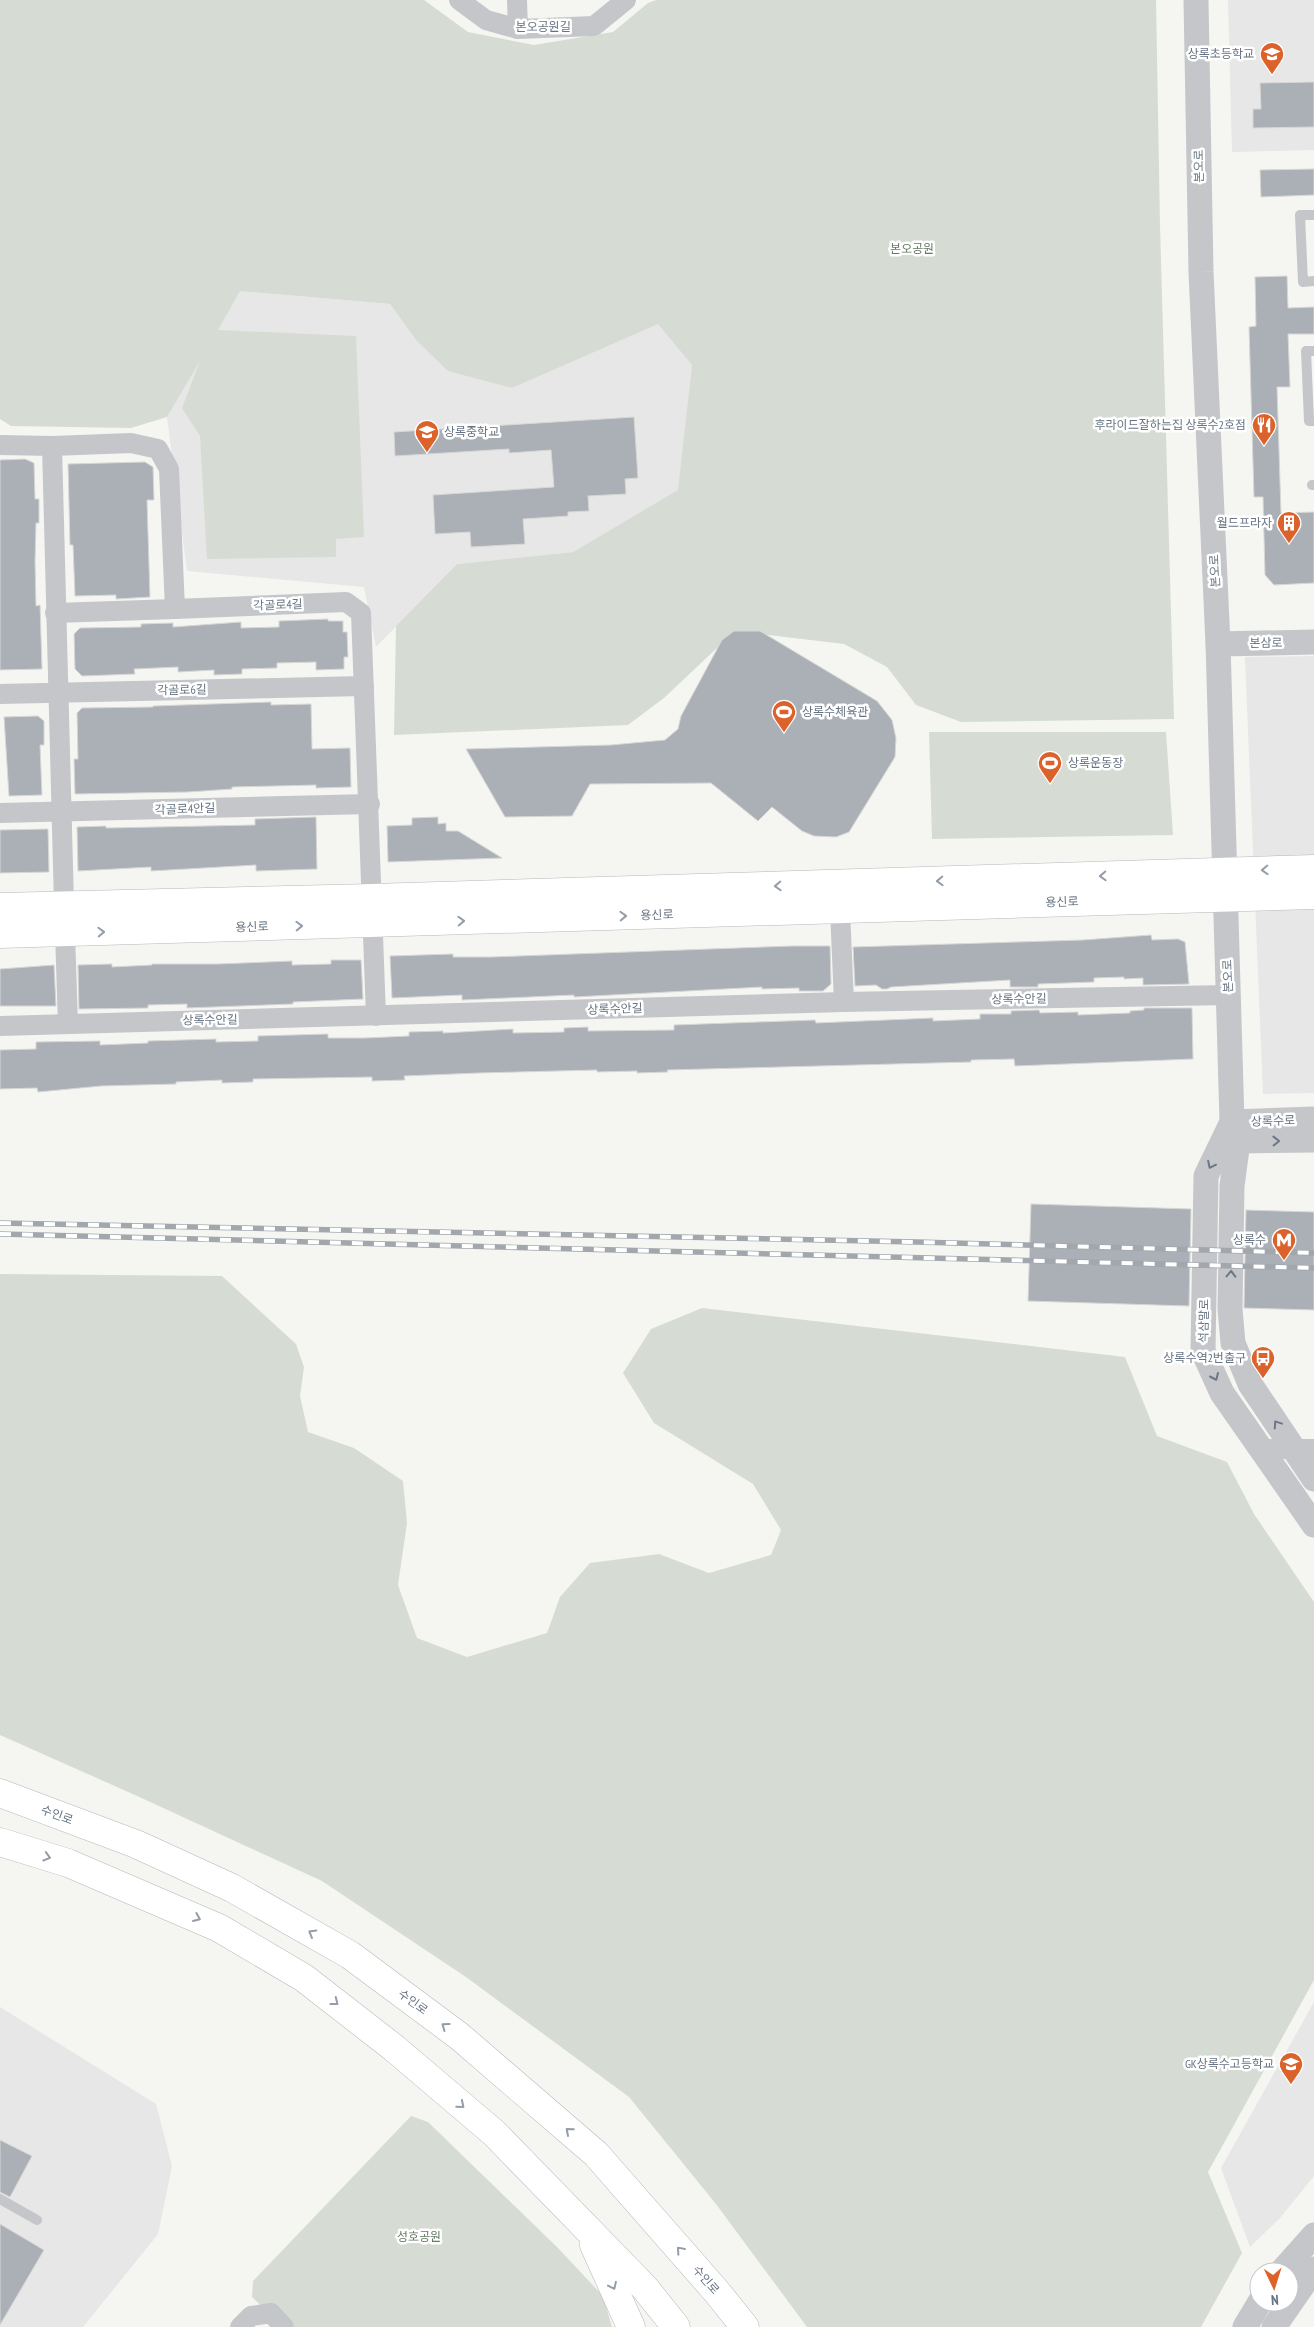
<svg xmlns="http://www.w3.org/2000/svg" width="1314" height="2327" viewBox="0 0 1314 2327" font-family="'PT Sans Narrow','Noto Sans KR',sans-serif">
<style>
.built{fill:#e6e7e6}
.green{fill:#d6dcd3}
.building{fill:#aab0b6;stroke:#d7d7d5}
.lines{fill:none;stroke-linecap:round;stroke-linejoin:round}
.secondary-casing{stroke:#b4b8bc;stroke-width:29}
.trunk-casing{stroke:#b4b7ba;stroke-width:29}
.service{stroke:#c4c6ca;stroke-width:10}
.minor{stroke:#c4c6ca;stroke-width:20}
.tertiary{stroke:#c4c6ca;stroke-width:25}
.secondary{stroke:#fff;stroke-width:28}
.trunk{stroke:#fff;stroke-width:28}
.rail-casing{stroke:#a2a7ad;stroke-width:5.5}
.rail{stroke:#fff;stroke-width:4;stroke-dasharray:11;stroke-linecap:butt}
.oneway{stroke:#949da8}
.oneway2{stroke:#6b7786}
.labels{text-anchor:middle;stroke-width:5;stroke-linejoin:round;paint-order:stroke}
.street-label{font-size:12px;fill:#667382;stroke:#fff}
.poi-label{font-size:12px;fill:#667382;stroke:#fff;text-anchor:end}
.park-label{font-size:12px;fill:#677a64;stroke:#fff}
</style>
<rect width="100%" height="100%" fill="#f5f6f2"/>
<g class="built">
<polygon points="1228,0 1314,0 1314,150 1232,152"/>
<polygon points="240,291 390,304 416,340 511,388 658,323 692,365 679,490 573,552 457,564 376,647 364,587 187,571 167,417"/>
<polygon points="1314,656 1314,1093 1263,1094 1245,657"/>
<polygon points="1314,2002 1314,2176 1280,2218 1250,2247 1221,2168"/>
<polygon points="0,2007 156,2104 172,2166 158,2234 83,2327 0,2327"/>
</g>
<g class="green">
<polygon points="0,0 424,0 468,32 534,45 613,32 648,3 656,0 1156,0 1160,224 1174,719 961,722 916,705 887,667 844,644 735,631 664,698 628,725 394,735 396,626 457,564 573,552 678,490 692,365 658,324 512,388 448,371 416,340 390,304 240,291 218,330 356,336 364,537 336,539 336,557 207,559 200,436 182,408 200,361 167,417 131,428 11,426 0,419"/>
<polygon points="929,732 1166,732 1173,835 932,839"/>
<polygon points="0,1274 222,1276 296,1344 304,1367 300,1396 308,1432 354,1448 403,1481 407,1523 398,1585 417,1638 467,1657 547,1633 560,1597 590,1563 659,1554 709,1573 771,1555 781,1530 753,1484 654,1423 623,1373 651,1329 702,1308 1125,1357 1157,1436 1227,1462 1254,1514 1314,1602 1314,1980 1208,2172 1242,2253 1201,2327 807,2327 716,2204 629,2097 466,1977 322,1881 135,1795 0,1735"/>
<polygon points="411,2116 428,2122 558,2248 603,2296 612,2327 284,2327 252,2297 253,2281"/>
</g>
<g class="building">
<polygon points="1314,82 1314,127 1253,128 1253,109 1261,109 1260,83"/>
<polygon points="1314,169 1314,195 1261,197 1260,170"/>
<polygon points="1287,276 1288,308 1314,307 1314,334 1288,334 1290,387 1277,387 1281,513 1314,512 1314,583 1274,585 1265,575 1263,497 1254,497 1249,327 1256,326 1255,277"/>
<polygon points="634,417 638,478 625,479 626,494 588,496 589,511 568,512 568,516 523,519 525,544 471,547 470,532 435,534 433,495 554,487 551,450 509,453 509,449 395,456 394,432"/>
<polygon points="25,459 34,463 35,499 39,499 39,523 36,523 35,562 36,606 40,605 42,669 0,670 0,460"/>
<polygon points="145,462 153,467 154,500 147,500 150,597 116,599 116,595 75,596 73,545 70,545 68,464"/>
<polygon points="328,619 328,621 343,621 343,632 347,632 348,657 344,657 344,669 316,670 316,662 277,663 277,668 242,669 242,674 214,675 214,670 178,672 178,667 134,669 135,674 82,676 75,669 74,634 80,628 141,627 141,624 173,623 173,627 241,622 241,628 279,627 279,621"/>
<polygon points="734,631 760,631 877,701 892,720 896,738 895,757 849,832 836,837 814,836 802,831 772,807 758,821 711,783 590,784 572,816 505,817 466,749 611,745 665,740 678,729 681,716 722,640"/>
<polygon points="271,702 271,705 311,704 312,749 350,748 351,787 316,788 316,785 275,786 232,787 232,789 188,792 75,794 74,759 78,759 77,713 82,708 153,707 153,706"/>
<polygon points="38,716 44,721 44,745 40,745 42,795 9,796 4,717"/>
<polygon points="316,817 317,869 256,871 256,865 151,871 151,867 78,871 77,827 106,826 106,828 255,825 255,819"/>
<polygon points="438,817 438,824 446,823 446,831 458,831 502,858 388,862 387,826 412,825 412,818"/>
<polygon points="48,829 49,872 0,873 0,830"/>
<polygon points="1151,935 1152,940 1178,939 1185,942 1189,984 1143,985 1143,978 1124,979 1124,977 1094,978 1094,982 1038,984 1038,987 1010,987 1010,980 891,987 887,989 882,989 876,985 855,986 853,947 1083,940"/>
<polygon points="792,946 830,946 831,984 823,991 799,991 799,988 762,989 762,987 574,997 574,995 462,1000 462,995 392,998 390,956 453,954 453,957 491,957"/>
<polygon points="331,960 361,960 363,999 293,1002 293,1004 187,1008 187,1004 148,1005 148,1008 79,1009 78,965 112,964 112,967 152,965 152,964 218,964 292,961 292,965 331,964"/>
<polygon points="54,965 56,1006 0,1006 0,969"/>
<polygon points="1144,1008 1192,1008 1193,1059 1015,1066 1014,1059 971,1060 971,1062 667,1070 668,1072 637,1073 637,1071 597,1072 597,1070 478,1073 404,1076 405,1080 372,1081 372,1077 253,1079 253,1082 222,1083 222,1080 176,1082 176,1084 101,1086 38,1092 37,1088 0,1089 0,1050 36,1049 36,1042 100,1041 100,1045 148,1043 148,1041 216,1039 216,1042 258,1041 258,1036 328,1034 328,1038 365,1038 409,1036 409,1032 443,1031 443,1033 513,1029 513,1033 564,1032 564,1028 588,1027 588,1031 674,1030 674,1025 815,1020 816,1023 933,1018 933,1021 980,1019 980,1014 1011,1014 1011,1011 1039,1010 1040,1013 1078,1012 1078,1015 1130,1013 1130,1011 1144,1010"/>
<polygon points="1031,1204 1191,1209 1189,1306 1028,1301"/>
<polygon points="1246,1210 1314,1212 1314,1310 1244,1308"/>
<polygon points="0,2140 32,2156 10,2197 0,2192"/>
<polygon points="0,2224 44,2250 0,2325"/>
</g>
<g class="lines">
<g class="secondary-casing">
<g id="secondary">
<polyline points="0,907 373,898 1314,869"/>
<polyline points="0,934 1314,895"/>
</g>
</g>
<g class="trunk-casing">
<g id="trunk">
<polyline points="0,1793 136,1844 232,1888 350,1955 459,2036 596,2154 716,2291 745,2327"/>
<polyline points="0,1842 68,1863 219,1928 304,1978 394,2048 494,2133 645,2288 676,2327"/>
<polyline points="594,2245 631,2327"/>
</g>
</g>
<g class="service">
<polyline points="1314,215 1300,215 1303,282 1314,281"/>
<polyline points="1314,351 1306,351 1309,421 1314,421"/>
<polyline points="1312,485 1314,485"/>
<polyline points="0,2199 37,2220"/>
</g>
<g class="minor">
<polyline points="459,0 486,20 518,29 594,26 626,0"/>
<polyline points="517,0 518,29"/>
<polyline points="0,445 52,446 131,443 158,449 169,469 175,609 346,602 361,613 376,1016"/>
<polyline points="52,446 64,905"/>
<polyline points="55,613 175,609"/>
<polyline points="0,694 364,686"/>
<polyline points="0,813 370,804"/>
<polyline points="840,910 844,1002"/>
<polyline points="65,933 68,1024"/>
<polyline points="0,1026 844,1002 1229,995"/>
<polyline points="1261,1449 1314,1449"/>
<polyline points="240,2327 251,2316 271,2313 284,2327"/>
</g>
<g class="tertiary">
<polyline points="1196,0 1201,272 1218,644 1232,1122 1238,1141 1232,1186 1230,1309 1233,1343 1250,1384 1314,1479"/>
<polyline points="1218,644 1314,642"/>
<polyline points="1314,1119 1232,1122 1206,1176 1203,1351 1222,1393 1314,1525"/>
<polyline points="1238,1141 1314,1140"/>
<polyline points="1281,2272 1314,2235"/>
<polyline points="1245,2327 1260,2302"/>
<polyline points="1274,2327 1314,2269"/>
</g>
<use href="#secondary" class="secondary"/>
<use href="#trunk" class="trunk"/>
<g class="rail-casing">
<g id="rail">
<polyline points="0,1223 917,1242 1314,1253"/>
<polyline points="0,1234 1314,1268"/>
</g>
</g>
<use href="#rail" class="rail"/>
</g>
<defs><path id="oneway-chevron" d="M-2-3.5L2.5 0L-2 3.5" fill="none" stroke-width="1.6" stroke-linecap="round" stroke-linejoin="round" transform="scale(1.25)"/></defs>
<g class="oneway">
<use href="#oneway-chevron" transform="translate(1265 870) rotate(178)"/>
<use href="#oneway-chevron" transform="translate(1103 876) rotate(178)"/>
<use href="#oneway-chevron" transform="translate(940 881) rotate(178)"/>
<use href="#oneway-chevron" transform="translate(778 886) rotate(178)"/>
<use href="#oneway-chevron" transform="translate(623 916) rotate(-2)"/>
<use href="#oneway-chevron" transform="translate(461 921) rotate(-2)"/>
<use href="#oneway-chevron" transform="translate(299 926) rotate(-2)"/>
<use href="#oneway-chevron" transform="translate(101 932) rotate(-2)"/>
<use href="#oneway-chevron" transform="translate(47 1857) rotate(17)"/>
<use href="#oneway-chevron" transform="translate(197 1918) rotate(23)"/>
<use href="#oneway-chevron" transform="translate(312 1933) rotate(-150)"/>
<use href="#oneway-chevron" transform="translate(335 2002) rotate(38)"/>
<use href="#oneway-chevron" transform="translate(445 2026) rotate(-144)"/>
<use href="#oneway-chevron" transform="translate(461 2105) rotate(40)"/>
<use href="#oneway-chevron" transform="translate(569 2131) rotate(-139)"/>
<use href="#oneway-chevron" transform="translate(680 2250) rotate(-131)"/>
<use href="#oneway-chevron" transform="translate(613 2286) rotate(65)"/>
</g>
<g class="oneway2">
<use href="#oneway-chevron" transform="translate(1276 1141) rotate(-1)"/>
<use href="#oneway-chevron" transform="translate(1211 1165) rotate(116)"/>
<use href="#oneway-chevron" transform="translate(1231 1274) rotate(-88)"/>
<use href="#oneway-chevron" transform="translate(1215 1377) rotate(66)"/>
<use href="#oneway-chevron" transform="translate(1277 1424) rotate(-124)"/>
</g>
<defs>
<g id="school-pin" transform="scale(1.25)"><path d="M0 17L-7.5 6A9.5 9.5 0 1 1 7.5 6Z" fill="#dc622c" stroke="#fff"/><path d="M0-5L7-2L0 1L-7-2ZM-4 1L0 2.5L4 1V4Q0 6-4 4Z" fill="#fff"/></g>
<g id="restaurant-pin" transform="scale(1.25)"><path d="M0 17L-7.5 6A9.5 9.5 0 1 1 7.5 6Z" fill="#dc622c" stroke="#fff"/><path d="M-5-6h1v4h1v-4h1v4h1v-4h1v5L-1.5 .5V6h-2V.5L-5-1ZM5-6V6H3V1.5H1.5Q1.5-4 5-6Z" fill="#fff"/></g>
<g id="building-pin" transform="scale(1.25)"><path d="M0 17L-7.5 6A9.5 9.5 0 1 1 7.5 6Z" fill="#dc622c" stroke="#fff"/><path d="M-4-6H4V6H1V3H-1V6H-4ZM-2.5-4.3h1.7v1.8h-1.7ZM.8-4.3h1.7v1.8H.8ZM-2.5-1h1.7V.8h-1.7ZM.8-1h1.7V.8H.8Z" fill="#fff"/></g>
<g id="stadium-pin" transform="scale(1.25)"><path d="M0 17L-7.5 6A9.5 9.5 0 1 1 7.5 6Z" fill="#dc622c" stroke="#fff"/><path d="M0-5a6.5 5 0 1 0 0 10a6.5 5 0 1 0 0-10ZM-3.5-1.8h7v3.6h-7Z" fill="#fff"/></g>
<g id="metro-pin" transform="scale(1.25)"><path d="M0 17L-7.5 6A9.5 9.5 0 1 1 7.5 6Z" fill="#dc622c" stroke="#fff"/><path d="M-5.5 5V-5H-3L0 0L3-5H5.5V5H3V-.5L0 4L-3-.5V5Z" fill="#fff"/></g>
<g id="bus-pin" transform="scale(1.25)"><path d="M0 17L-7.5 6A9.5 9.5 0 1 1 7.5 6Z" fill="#dc622c" stroke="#fff"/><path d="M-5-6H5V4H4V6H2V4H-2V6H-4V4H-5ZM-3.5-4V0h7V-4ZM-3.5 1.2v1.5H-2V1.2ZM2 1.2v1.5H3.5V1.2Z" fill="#fff"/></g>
</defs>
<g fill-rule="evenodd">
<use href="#school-pin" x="1272" y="54"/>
<use href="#restaurant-pin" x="1264" y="425"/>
<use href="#school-pin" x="427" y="432"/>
<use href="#building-pin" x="1289" y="523"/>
<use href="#stadium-pin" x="784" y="712"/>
<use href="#stadium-pin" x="1050" y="763"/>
<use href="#metro-pin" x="1284" y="1240"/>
<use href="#bus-pin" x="1263" y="1358"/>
<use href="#school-pin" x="1291" y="2064"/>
</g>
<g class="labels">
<g class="street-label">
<text x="543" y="31">본오공원길</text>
<text transform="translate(1199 166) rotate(-91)" y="4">본오로</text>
<text transform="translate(1215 571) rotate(-93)" y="4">본오로</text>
<text transform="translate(278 605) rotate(-2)" y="4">각골로4길</text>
<text transform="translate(1266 643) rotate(-1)" y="4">본삼로</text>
<text transform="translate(182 690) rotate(-1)" y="4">각골로6길</text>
<text transform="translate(185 809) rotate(-2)" y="4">각골로4안길</text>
<text transform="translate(1062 902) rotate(-2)" y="4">용신로</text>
<text transform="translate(657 915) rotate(-2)" y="4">용신로</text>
<text transform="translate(252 927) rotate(-2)" y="4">용신로</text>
<text transform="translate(1228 976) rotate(-92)" y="4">본오로</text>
<text transform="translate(1019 999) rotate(-1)" y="4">상록수안길</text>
<text transform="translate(615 1009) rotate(-2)" y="4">상록수안길</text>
<text transform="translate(210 1020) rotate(-1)" y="4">상록수안길</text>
<text transform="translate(1273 1121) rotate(-2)" y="4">상록수로</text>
<text transform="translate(1204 1321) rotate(-89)" y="4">석삼말로</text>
<text transform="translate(57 1815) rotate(20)" y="4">수인로</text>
<text transform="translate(413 2002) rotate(36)" y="4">수인로</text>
<text transform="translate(706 2280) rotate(49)" y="4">수인로</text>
</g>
<g class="poi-label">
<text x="1254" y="58">상록초등학교</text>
<text x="1246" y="429">후라이드잘하는집 상록수2호점</text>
<text x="444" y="436" text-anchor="start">상록중학교</text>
<text x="1272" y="527">월드프라자</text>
<text x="802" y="716" text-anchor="start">상록수체육관</text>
<text x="1068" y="767" text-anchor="start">상록운동장</text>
<text x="1266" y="1244">상록수</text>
<text x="1246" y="1362">상록수역2번출구</text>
<text x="1274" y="2068">GK상록수고등학교</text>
</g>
<g class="park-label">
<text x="912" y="253">본오공원</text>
<text x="419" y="2241">성호공원</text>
</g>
</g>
<g transform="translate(1274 2287) rotate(176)"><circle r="24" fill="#ffffff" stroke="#c2c7cd"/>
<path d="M0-4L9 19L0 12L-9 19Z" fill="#dc622c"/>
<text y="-8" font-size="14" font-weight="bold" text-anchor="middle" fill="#667382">N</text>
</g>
</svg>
